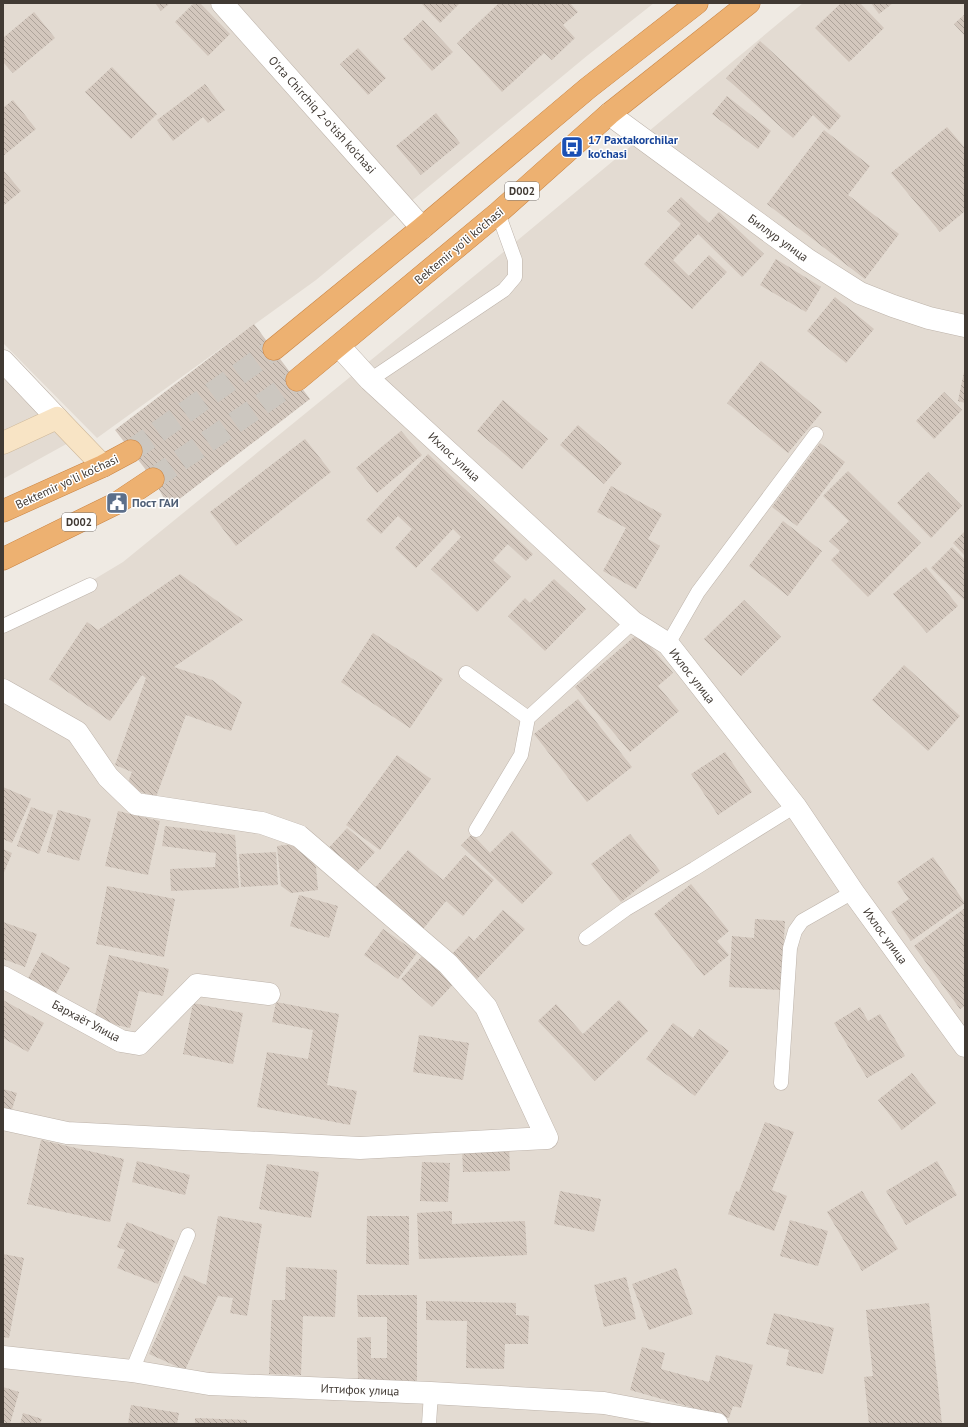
<svg xmlns="http://www.w3.org/2000/svg" width="968" height="1427" viewBox="0 0 968 1427" font-family="'PT Sans',sans-serif">
<style>
.residential{fill:#e3dbd2}
.building{fill:url(#building-back-hatch)}
.lines{fill:none;stroke-linecap:round;stroke-linejoin:round}
.highway-tunnel{stroke:#ccc7c0;stroke-width:22;stroke-dasharray:22 11;stroke-linecap:butt}
.lane-casing{stroke:#bdb3aa;stroke-width:15}
.street-casing{stroke:#bdb3aa;stroke-width:23}
.secondary-casing{stroke:#ceb89a;stroke-width:23}
.highway-casing{stroke:#ca8443;stroke-width:23}
.lane{stroke:#fff;stroke-width:14}
.street{stroke:#fff;stroke-width:22}
.secondary{stroke:#f8e4c5;stroke-width:22}
.highway{stroke:#edb171;stroke-width:22}
.labels{text-anchor:middle;stroke-width:3;stroke-linejoin:round;paint-order:stroke}
.shield{fill:#fff;stroke:#7a7571;stroke-width:1}
.shield-label{font-size:11px;font-weight:bold;fill:#413a34}
.street-label{font-size:12px;fill:#413a34;stroke:#fff}
.transit-label{font-size:12px;font-weight:bold;fill:#164399;stroke:#fff;text-anchor:start}
.service-label{font-size:12px;font-weight:bold;fill:#4e5e75;stroke:#fff;text-anchor:start}
</style>
<defs>
<pattern id="building-back-hatch" width="6" height="6" patternUnits="userSpaceOnUse"><rect width="6" height="6" fill="#d3c7bd"/><path d="M-1 5l2 2M0 0l6 6M5-1l2 2" fill="none" stroke="#ada39a"/></pattern>
</defs>
<rect width="100%" height="100%" fill="#efeae3"/>
<g class="residential">
<polygon points="3,3 654,3 588,55 316,280 97,438 3,343"/>
<polygon points="803,3 965,3 965,1424 3,1424 3,634 123,562 495,259"/>
<polygon points="3,373 70,442 3,479"/>
</g>
<g class="building">
<polygon points="155,3 170,3 161,11"/>
<polygon points="194,3 200,3 230,34 208,56 175,22"/>
<polygon points="421,3 460,3 440,23"/>
<polygon points="499,3 570,3 578,12 563,25 575,38 552,60 544,53 502,92 457,43"/>
<polygon points="841,3 860,3 884,28 849,62 815,28"/>
<polygon points="871,3 893,3 879,14"/>
<polygon points="34,12 55,38 13,73 3,62 3,38"/>
<polygon points="965,14 965,36 954,24"/>
<polygon points="423,20 453,52 432,71 403,39"/>
<polygon points="760,41 841,116 829,130 813,115 793,138 726,78"/>
<polygon points="358,48 386,78 368,95 340,64"/>
<polygon points="112,67 157,114 131,139 85,92"/>
<polygon points="205,84 225,110 208,123 203,117 173,141 157,120"/>
<polygon points="727,96 771,131 758,149 712,114"/>
<polygon points="13,100 36,129 3,156 3,108"/>
<polygon points="436,113 460,143 421,175 396,146"/>
<polygon points="947,127 965,148 965,211 940,232 891,173"/>
<polygon points="824,130 870,166 848,195 899,234 865,279 767,204"/>
<polygon points="3,170 21,191 3,206"/>
<polygon points="681,197 709,223 719,212 764,254 742,277 698,234 673,260 689,276 709,255 727,272 692,309 644,264 681,224 667,211"/>
<polygon points="776,259 821,287 806,312 760,285"/>
<polygon points="835,297 874,329 846,363 807,331"/>
<polygon points="254,324 310,399 169,507 153,479 115,430"/>
<polygon points="761,361 822,412 788,453 727,403"/>
<polygon points="964,372 965,373 965,403 958,401"/>
<polygon points="944,392 962,410 934,439 916,421"/>
<polygon points="503,400 548,439 522,469 477,431"/>
<polygon points="578,425 622,463 604,484 560,445"/>
<polygon points="401,431 422,455 377,493 356,468"/>
<polygon points="305,439 331,472 236,546 210,512"/>
<polygon points="820,443 845,462 797,526 772,507"/>
<polygon points="428,454 533,554 526,561 508,544 493,560 511,577 477,612 431,569 461,537 453,529 416,568 395,548 412,529 398,516 381,534 366,520"/>
<polygon points="848,471 921,543 868,597 831,560 840,551 829,541 849,521 823,496"/>
<polygon points="928,472 962,506 931,538 897,503"/>
<polygon points="611,486 662,514 648,539 660,546 636,589 603,571 626,528 597,512"/>
<polygon points="783,521 822,551 788,596 749,566"/>
<polygon points="965,531 965,556 953,543"/>
<polygon points="952,547 965,560 965,601 931,568"/>
<polygon points="926,567 958,606 927,633 893,594"/>
<polygon points="180,574 243,620 174,667 212,680 242,702 231,731 186,715 156,797 126,787 132,772 115,765 146,678 142,675 110,721 49,679 87,622 98,630"/>
<polygon points="554,579 586,609 545,651 508,616 525,598 530,603"/>
<polygon points="744,600 781,637 741,676 704,639"/>
<polygon points="373,633 443,679 410,728 341,682"/>
<polygon points="639,633 673,673 658,686 679,711 630,752 575,687"/>
<polygon points="904,665 960,716 928,751 872,700"/>
<polygon points="578,699 632,767 587,802 534,734"/>
<polygon points="725,752 752,792 718,815 691,774"/>
<polygon points="397,755 431,779 380,850 346,825"/>
<polygon points="3,787 31,799 12,843 3,839"/>
<polygon points="31,807 53,815 39,854 17,846"/>
<polygon points="58,810 91,819 79,861 47,852"/>
<polygon points="118,811 160,821 148,875 105,866"/>
<polygon points="165,826 235,835 239,888 171,891 170,869 215,867 216,853 162,846"/>
<polygon points="347,828 375,852 354,875 326,851"/>
<polygon points="512,831 553,873 522,904 461,845 472,834 490,853"/>
<polygon points="630,834 660,871 621,902 591,864"/>
<polygon points="293,844 304,851 316,867 318,890 291,893 281,886 277,846"/>
<polygon points="3,849 12,853 3,875"/>
<polygon points="408,850 443,880 465,855 494,880 463,916 446,901 423,929 375,888"/>
<polygon points="276,852 278,885 241,887 239,854"/>
<polygon points="933,857 965,903 911,941 891,912 909,899 897,882"/>
<polygon points="691,884 729,931 717,941 729,955 704,976 654,914"/>
<polygon points="107,886 175,899 164,957 96,944"/>
<polygon points="299,895 338,906 329,938 290,926"/>
<polygon points="965,908 965,1006 960,1009 914,946"/>
<polygon points="503,910 525,929 477,979 451,955 469,936 474,941"/>
<polygon points="755,919 785,921 781,990 729,987 732,936 754,938"/>
<polygon points="3,922 37,934 25,967 3,959"/>
<polygon points="383,929 417,953 398,979 364,955"/>
<polygon points="42,952 70,968 54,997 26,982"/>
<polygon points="424,954 455,982 432,1007 401,979"/>
<polygon points="109,955 169,969 163,996 139,991 130,1028 94,1020"/>
<polygon points="3,1000 44,1023 28,1052 3,1038"/>
<polygon points="619,1000 648,1031 595,1081 538,1021 556,1004 583,1034"/>
<polygon points="276,1002 339,1014 327,1085 357,1091 350,1125 257,1107 267,1052 308,1059 313,1030 272,1022"/>
<polygon points="193,1003 243,1013 233,1064 183,1054"/>
<polygon points="860,1007 868,1021 880,1014 905,1056 867,1078 834,1023"/>
<polygon points="673,1023 693,1038 699,1029 729,1051 695,1096 646,1059"/>
<polygon points="419,1035 469,1043 463,1080 413,1072"/>
<polygon points="912,1073 936,1103 902,1130 878,1100"/>
<polygon points="3,1089 17,1093 10,1116 3,1114"/>
<polygon points="765,1122 794,1132 772,1190 787,1196 774,1231 728,1214 736,1191 739,1192"/>
<polygon points="41,1140 124,1159 110,1222 27,1204"/>
<polygon points="509,1146 510,1171 463,1172 462,1147"/>
<polygon points="137,1161 190,1175 185,1195 132,1182"/>
<polygon points="937,1161 957,1195 906,1225 886,1191"/>
<polygon points="422,1162 450,1163 448,1202 420,1201"/>
<polygon points="267,1164 319,1172 311,1218 259,1209"/>
<polygon points="560,1191 601,1199 594,1232 554,1224"/>
<polygon points="862,1191 898,1249 862,1271 827,1212"/>
<polygon points="452,1211 452,1224 525,1221 527,1255 419,1259 417,1213"/>
<polygon points="218,1216 262,1224 247,1316 230,1313 233,1298 218,1296 185,1370 149,1354 184,1275 206,1285"/>
<polygon points="367,1216 409,1216 409,1265 366,1264"/>
<polygon points="790,1220 828,1231 818,1266 780,1256"/>
<polygon points="127,1222 175,1241 158,1284 117,1268 125,1250 117,1247"/>
<polygon points="3,1254 24,1258 9,1338 3,1337"/>
<polygon points="286,1267 337,1270 335,1317 303,1316 301,1375 269,1374 272,1300 285,1300"/>
<polygon points="676,1268 693,1314 649,1330 632,1284"/>
<polygon points="626,1277 636,1319 604,1327 594,1285"/>
<polygon points="357,1295 417,1295 417,1381 358,1380 357,1338 371,1337 371,1358 387,1358 387,1317 358,1317"/>
<polygon points="426,1301 516,1303 516,1315 529,1316 528,1344 505,1344 504,1369 466,1368 467,1321 426,1320"/>
<polygon points="929,1303 942,1424 869,1424 864,1377 873,1376 866,1310"/>
<polygon points="774,1313 834,1328 823,1374 786,1365 789,1350 766,1344"/>
<polygon points="642,1347 665,1353 661,1369 709,1382 716,1355 753,1365 741,1408 733,1406 729,1418 630,1390"/>
<polygon points="3,1387 19,1392 10,1424 3,1423"/>
<polygon points="131,1405 179,1413 177,1424 128,1424"/>
<polygon points="23,1413 42,1419 40,1424 20,1424"/>
<polygon points="195,1418 247,1420 247,1424 195,1424"/>
</g>
<g class="lines">
<g class="highway-tunnel">
<polyline points="131,451 274,349"/>
<polyline points="153,479 297,380"/>
</g>
<g class="lane-casing">
<g id="lane">
<polyline points="370,380 504,290 515,277 515,260 498,213"/>
<polyline points="3,626 90,585"/>
<polyline points="668,644 698,592 816,434"/>
<polyline points="466,673 528,718"/>
<polyline points="476,830 521,755 528,718 633,622"/>
<polyline points="586,938 626,909 694,869 795,806"/>
<polyline points="781,1083 790,948 795,931 802,921 853,892"/>
<polyline points="132,1371 188,1235"/>
<polyline points="429,1424 431,1393"/>
</g>
</g>
<g class="street-casing">
<g id="street">
<polyline points="222,3 422,228"/>
<polyline points="609,114 808,260 860,293 893,306 929,318 965,326"/>
<polyline points="339,346 370,380 633,622 668,644 795,806 853,892 965,1046"/>
<polyline points="3,361 57,418"/>
<polyline points="3,690 77,732 108,777 136,804 262,823 299,836 448,964 486,1007 547,1138 360,1148 67,1133 3,1119"/>
<polyline points="3,977 121,1041 139,1044 197,985 269,994"/>
<polyline points="3,1357 132,1371 209,1384 431,1393 604,1403 717,1424"/>
</g>
</g>
<g class="secondary-casing">
<polyline id="secondary" points="3,443 57,418 103,466"/>
</g>
<g class="highway-casing">
<g id="highway">
<polyline points="274,349 422,228 588,88 697,3"/>
<polyline points="297,380 498,213 609,114 749,3"/>
<polyline points="3,511 103,466 131,451"/>
<polyline points="3,559 117,503 153,479"/>
</g>
</g>
<use href="#lane" class="lane"/>
<use href="#street" class="street"/>
<use href="#secondary" class="secondary"/>
<use href="#highway" class="highway"/>
</g>
<defs>
<g id="bus-square" transform="scale(1.15)"><rect x="-9" y="-9" width="18" height="18" rx="4" fill="#1a4fb4" stroke="#fff"/><path d="M-5-6H5V4H4V6H2V4H-2V6H-4V4H-5ZM-3.5-4V0h7V-4ZM-3.5 1.2v1.5H-2V1.2ZM2 1.2v1.5H3.5V1.2Z" fill="#fff"/></g>
<g id="civic-square" transform="scale(1.15)"><rect x="-9" y="-9" width="18" height="18" rx="4" fill="#5c6f8a" stroke="#fff"/><path d="M-.6-6.5H3V-4.5H.6V-3L4-1V1h2V6H-6V1h2V-1L-.6-3ZM-1.2 2.5V6h2.4V2.5Z" fill="#fff"/></g>
</defs>
<g fill-rule="evenodd">
<use href="#bus-square" x="572" y="147"/>
<use href="#civic-square" x="117" y="503"/>
</g>
<g class="labels">
<g class="shield">
<rect x="505" y="182" width="34" height="18" rx="3"/>
<rect x="62" y="513" width="34" height="18" rx="3"/>
</g>
<g class="shield-label">
<text x="522" y="195">D002</text>
<text x="79" y="526">D002</text>
</g>
<g class="street-label">
<text transform="translate(322 115) rotate(48)" y="4">O'rta Chirchiq 2-o'tish ko'chasi</text>
<text transform="translate(778 238) rotate(36)" y="4">Биллур улица</text>
<text transform="translate(459 246) rotate(-40)" y="4">Bektemir yo'li ko'chasi</text>
<text transform="translate(454 457) rotate(43)" y="4">Ихлос улица</text>
<text transform="translate(67 482) rotate(-25)" y="4">Bektemir yo'li ko'chasi</text>
<text transform="translate(692 676) rotate(52)" y="4">Ихлос улица</text>
<text transform="translate(885 936) rotate(54)" y="4">Ихлос улица</text>
<text transform="translate(86 1021) rotate(28)" y="4">Бархаёт Улица</text>
<text transform="translate(360 1390) rotate(2)" y="4">Иттифок улица</text>
</g>
<g class="transit-label">
<text x="588" y="144">17 Paxtakorchilar<tspan x="588" dy="14">ko'chasi</tspan></text>
</g>
<g class="service-label">
<text x="132" y="507">Пост ГАИ</text>
</g>
</g>
<rect width="968" height="1427" fill="none" stroke="#413a34" stroke-width="8"/>
</svg>
